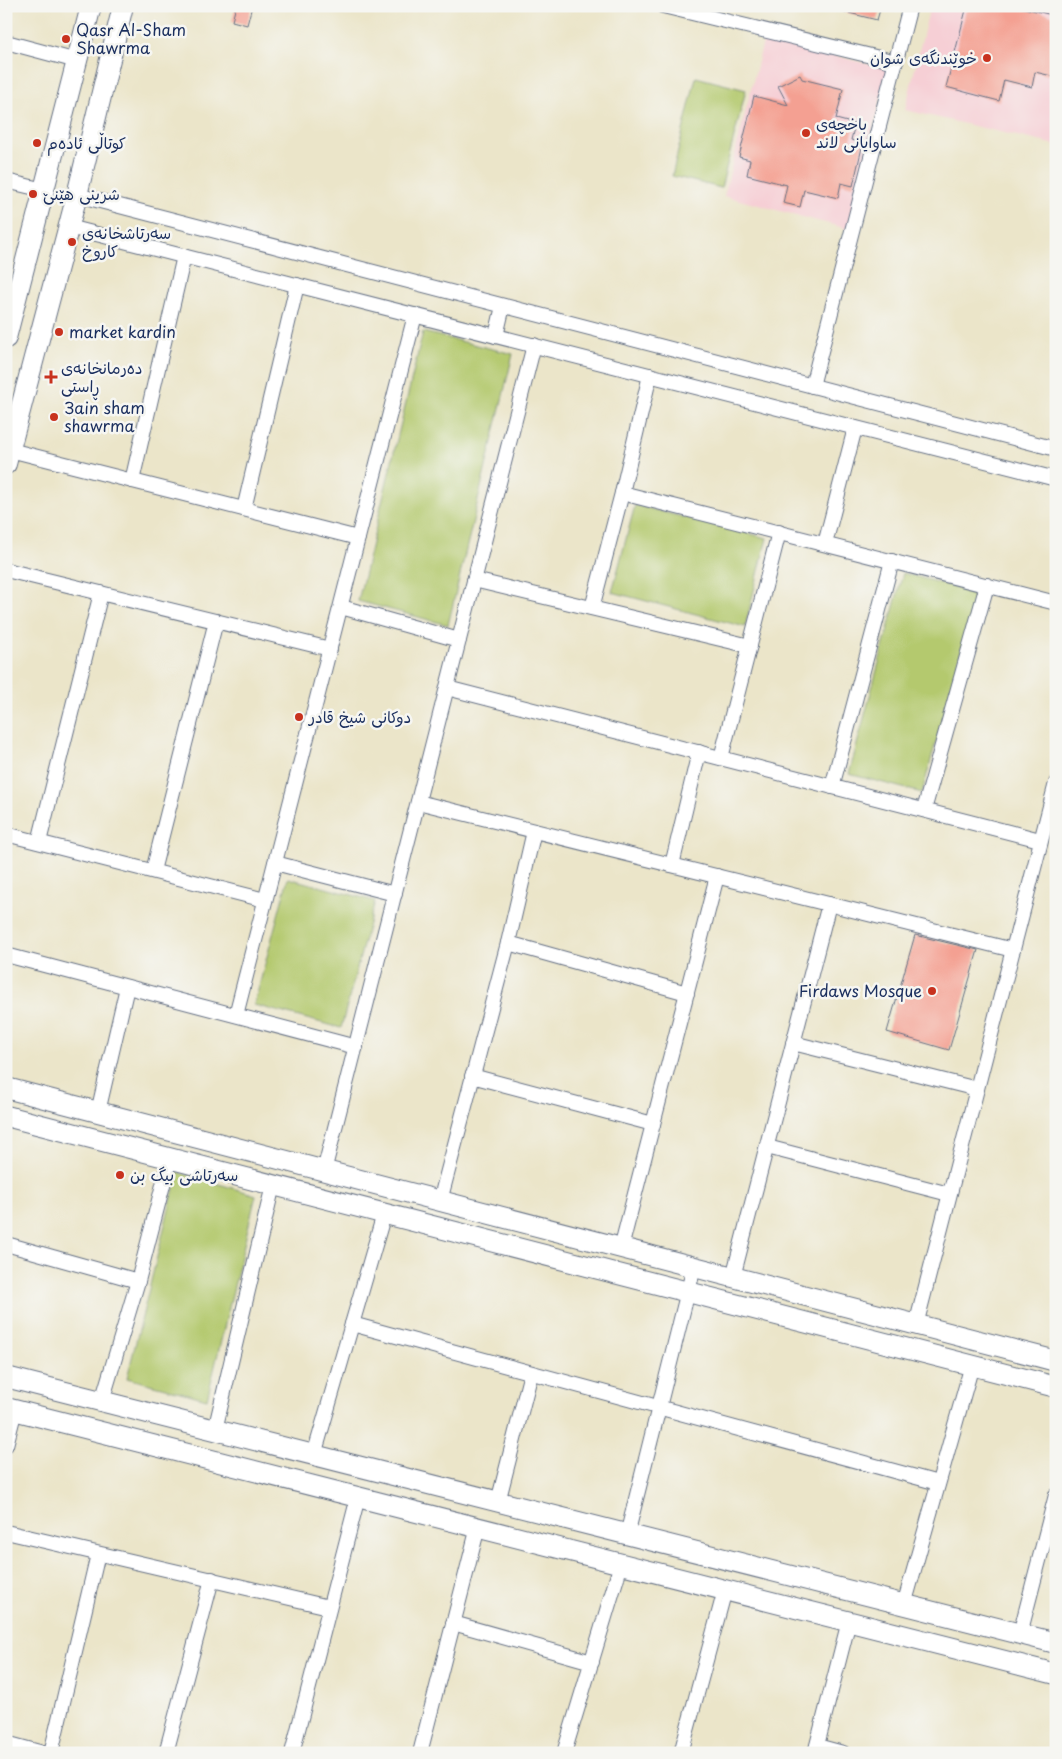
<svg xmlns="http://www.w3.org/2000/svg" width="1062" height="1759" viewBox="0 0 1062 1759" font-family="'Playpen Sans','Playpen Sans Arabic',sans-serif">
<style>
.built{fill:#f6cfd5}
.green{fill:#b4c96e;stroke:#687c66}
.building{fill:#f4a092}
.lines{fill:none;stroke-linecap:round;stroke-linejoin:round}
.street-casing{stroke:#646f83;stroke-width:16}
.secondary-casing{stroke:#646f83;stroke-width:22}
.street{stroke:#fff;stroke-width:14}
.secondary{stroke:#fff;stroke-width:20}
.poi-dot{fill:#c8321e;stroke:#f6f6f2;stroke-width:2}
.labels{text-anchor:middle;stroke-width:5;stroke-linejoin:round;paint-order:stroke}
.poi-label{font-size:16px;fill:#1b2f5e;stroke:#f6f6f2;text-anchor:start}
</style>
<rect width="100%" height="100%" fill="#f6f6f2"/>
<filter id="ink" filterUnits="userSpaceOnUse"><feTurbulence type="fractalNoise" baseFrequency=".02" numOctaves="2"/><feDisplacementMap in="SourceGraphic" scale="10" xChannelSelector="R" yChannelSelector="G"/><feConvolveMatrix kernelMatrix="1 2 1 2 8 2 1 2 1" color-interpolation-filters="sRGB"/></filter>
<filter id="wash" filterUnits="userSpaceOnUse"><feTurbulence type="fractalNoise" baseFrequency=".0096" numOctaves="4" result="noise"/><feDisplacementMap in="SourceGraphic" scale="20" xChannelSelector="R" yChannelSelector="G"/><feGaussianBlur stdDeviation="1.12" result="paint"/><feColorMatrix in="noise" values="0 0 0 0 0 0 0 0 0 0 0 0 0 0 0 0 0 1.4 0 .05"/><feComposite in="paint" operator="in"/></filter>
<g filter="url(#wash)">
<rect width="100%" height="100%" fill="#ebe5c9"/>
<g class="built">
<polygon points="930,6 1056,6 1056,145 905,110"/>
<polygon points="764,38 888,69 848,229 724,196"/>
</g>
<g class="green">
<polygon points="696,77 746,90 721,188 672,176"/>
<polygon points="423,332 513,354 448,625 358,601"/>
<polygon points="635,505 767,538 745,627 612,592"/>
<polygon points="903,573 977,593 922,793 849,774"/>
<polygon points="288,878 375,901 341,1028 254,1005"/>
<polygon points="178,1172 256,1195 207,1399 127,1378"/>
</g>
<g id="blocks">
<g class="building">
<polygon points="236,6 252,6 247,25 232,21"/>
<polygon points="841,6 881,6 877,20 841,11"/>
<polygon points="967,6 1016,6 1056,16 1056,77 1035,72 1032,87 1004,80 999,101 946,87"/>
<polygon points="800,75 802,79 843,89 836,119 855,124 851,140 863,143 853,186 841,183 838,198 804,190 800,207 783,203 787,185 747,175 750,160 739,157 754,96 788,105 778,86"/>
<polygon points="915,935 978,950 949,1050 887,1032"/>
</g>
</g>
</g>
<g filter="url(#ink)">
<use href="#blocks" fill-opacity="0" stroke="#646f83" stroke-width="1"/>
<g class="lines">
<g class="street-casing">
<g id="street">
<polyline points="663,6 896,62"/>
<polyline points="6,42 77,61"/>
<polyline points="6,181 44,190"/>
<polyline points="77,195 1056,449"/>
<polyline points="69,227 1056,479"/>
<polyline points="496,336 503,306"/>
<polyline points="812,386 910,6"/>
<polyline points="10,450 358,538"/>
<polyline points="132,481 184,256"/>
<polyline points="622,493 1056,603"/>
<polyline points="244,509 297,285"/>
<polyline points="825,544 855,428"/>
<polyline points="6,570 330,649"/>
<polyline points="474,580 750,646"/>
<polyline points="341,607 459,640"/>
<polyline points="592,608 622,493 650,375"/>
<polyline points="447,688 1040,840"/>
<polyline points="721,758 779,532"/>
<polyline points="832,787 892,561"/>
<polyline points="418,802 1013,950"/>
<polyline points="924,810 987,585"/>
<polyline points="6,834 265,900"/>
<polyline points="39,842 101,593"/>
<polyline points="275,863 395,894"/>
<polyline points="672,865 699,752"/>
<polyline points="153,871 216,621"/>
<polyline points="508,943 687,993"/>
<polyline points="6,955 356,1047"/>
<polyline points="236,1015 415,315"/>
<polyline points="793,1043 977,1089"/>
<polyline points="472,1076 653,1124"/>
<polyline points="98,1112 127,987"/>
<polyline points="767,1147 949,1194"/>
<polyline points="324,1171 534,345"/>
<polyline points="440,1201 508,943 534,831"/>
<polyline points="6,1244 138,1281"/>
<polyline points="621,1248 717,876"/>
<polyline points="733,1277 829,904"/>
<polyline points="352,1324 938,1483"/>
<polyline points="916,1325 1056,783"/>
<polyline points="102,1401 138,1281 170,1158"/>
<polyline points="215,1430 273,1185"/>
<polyline points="6,1445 15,1410"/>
<polyline points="314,1455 384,1214"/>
<polyline points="498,1502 531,1373"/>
<polyline points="6,1532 329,1607"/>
<polyline points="627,1535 694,1267"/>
<polyline points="904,1605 972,1365"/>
<polyline points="453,1623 592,1662"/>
<polyline points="1020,1634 1056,1495"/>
<polyline points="6,1743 43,1753"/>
<polyline points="817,1746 843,1753"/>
<polyline points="51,1753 98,1554"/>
<polyline points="166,1753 212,1579"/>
<polyline points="292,1753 358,1497"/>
<polyline points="420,1753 478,1527"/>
<polyline points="564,1753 621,1564"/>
<polyline points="681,1753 725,1590"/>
<polyline points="815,1753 849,1621"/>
</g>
</g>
<g class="secondary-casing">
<g id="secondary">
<polyline points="6,338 91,6"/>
<polyline points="6,464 77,195 123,6"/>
<polyline points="6,1088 1056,1361"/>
<polyline points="6,1116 1056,1387"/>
<polyline points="6,1377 1056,1643"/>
<polyline points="6,1408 1056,1674"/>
</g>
</g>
<use href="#street" class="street"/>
<use href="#secondary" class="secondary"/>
</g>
</g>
<g class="poi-dot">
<circle cx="66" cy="39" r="5"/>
<circle cx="987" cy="58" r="5"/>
<circle cx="806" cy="133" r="5"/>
<circle cx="37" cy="143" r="5"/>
<circle cx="33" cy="194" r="5"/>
<circle cx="72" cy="242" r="5"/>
<circle cx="59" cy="332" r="5"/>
<path d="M48.5 369.5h5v5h5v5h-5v5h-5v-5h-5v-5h5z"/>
<circle cx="54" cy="417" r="5"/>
<circle cx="299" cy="717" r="5"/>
<circle cx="932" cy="991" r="5"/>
<circle cx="120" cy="1175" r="5"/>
</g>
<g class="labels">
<g class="poi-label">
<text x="76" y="36">Qasr Al-Sham<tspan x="76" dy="18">Shawrma</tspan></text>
<text x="977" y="64" text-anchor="end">خوێندنگەی شوان</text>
<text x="816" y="130">باخچەی<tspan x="816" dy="18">ساوایانی لاند</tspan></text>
<text x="47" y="149">کوتاڵی ئادەم</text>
<text x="43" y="200">شرینی هێنێ</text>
<text x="82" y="239">سەرتاشخانەی<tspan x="82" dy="18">کاروخ</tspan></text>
<text x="69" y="338">market kardin</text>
<text x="61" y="374">دەرمانخانەی<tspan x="61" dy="18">ڕاستی</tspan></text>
<text x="64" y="414">3ain sham<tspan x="64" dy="18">shawrma</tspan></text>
<text x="309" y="723">دوکانی شیخ قادر</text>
<text x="922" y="997" text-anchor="end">Firdaws Mosque</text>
<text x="130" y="1181">سەرتاشی بیگ بن</text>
</g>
</g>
<rect width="1062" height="1759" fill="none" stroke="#f6f6f2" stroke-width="25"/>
</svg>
